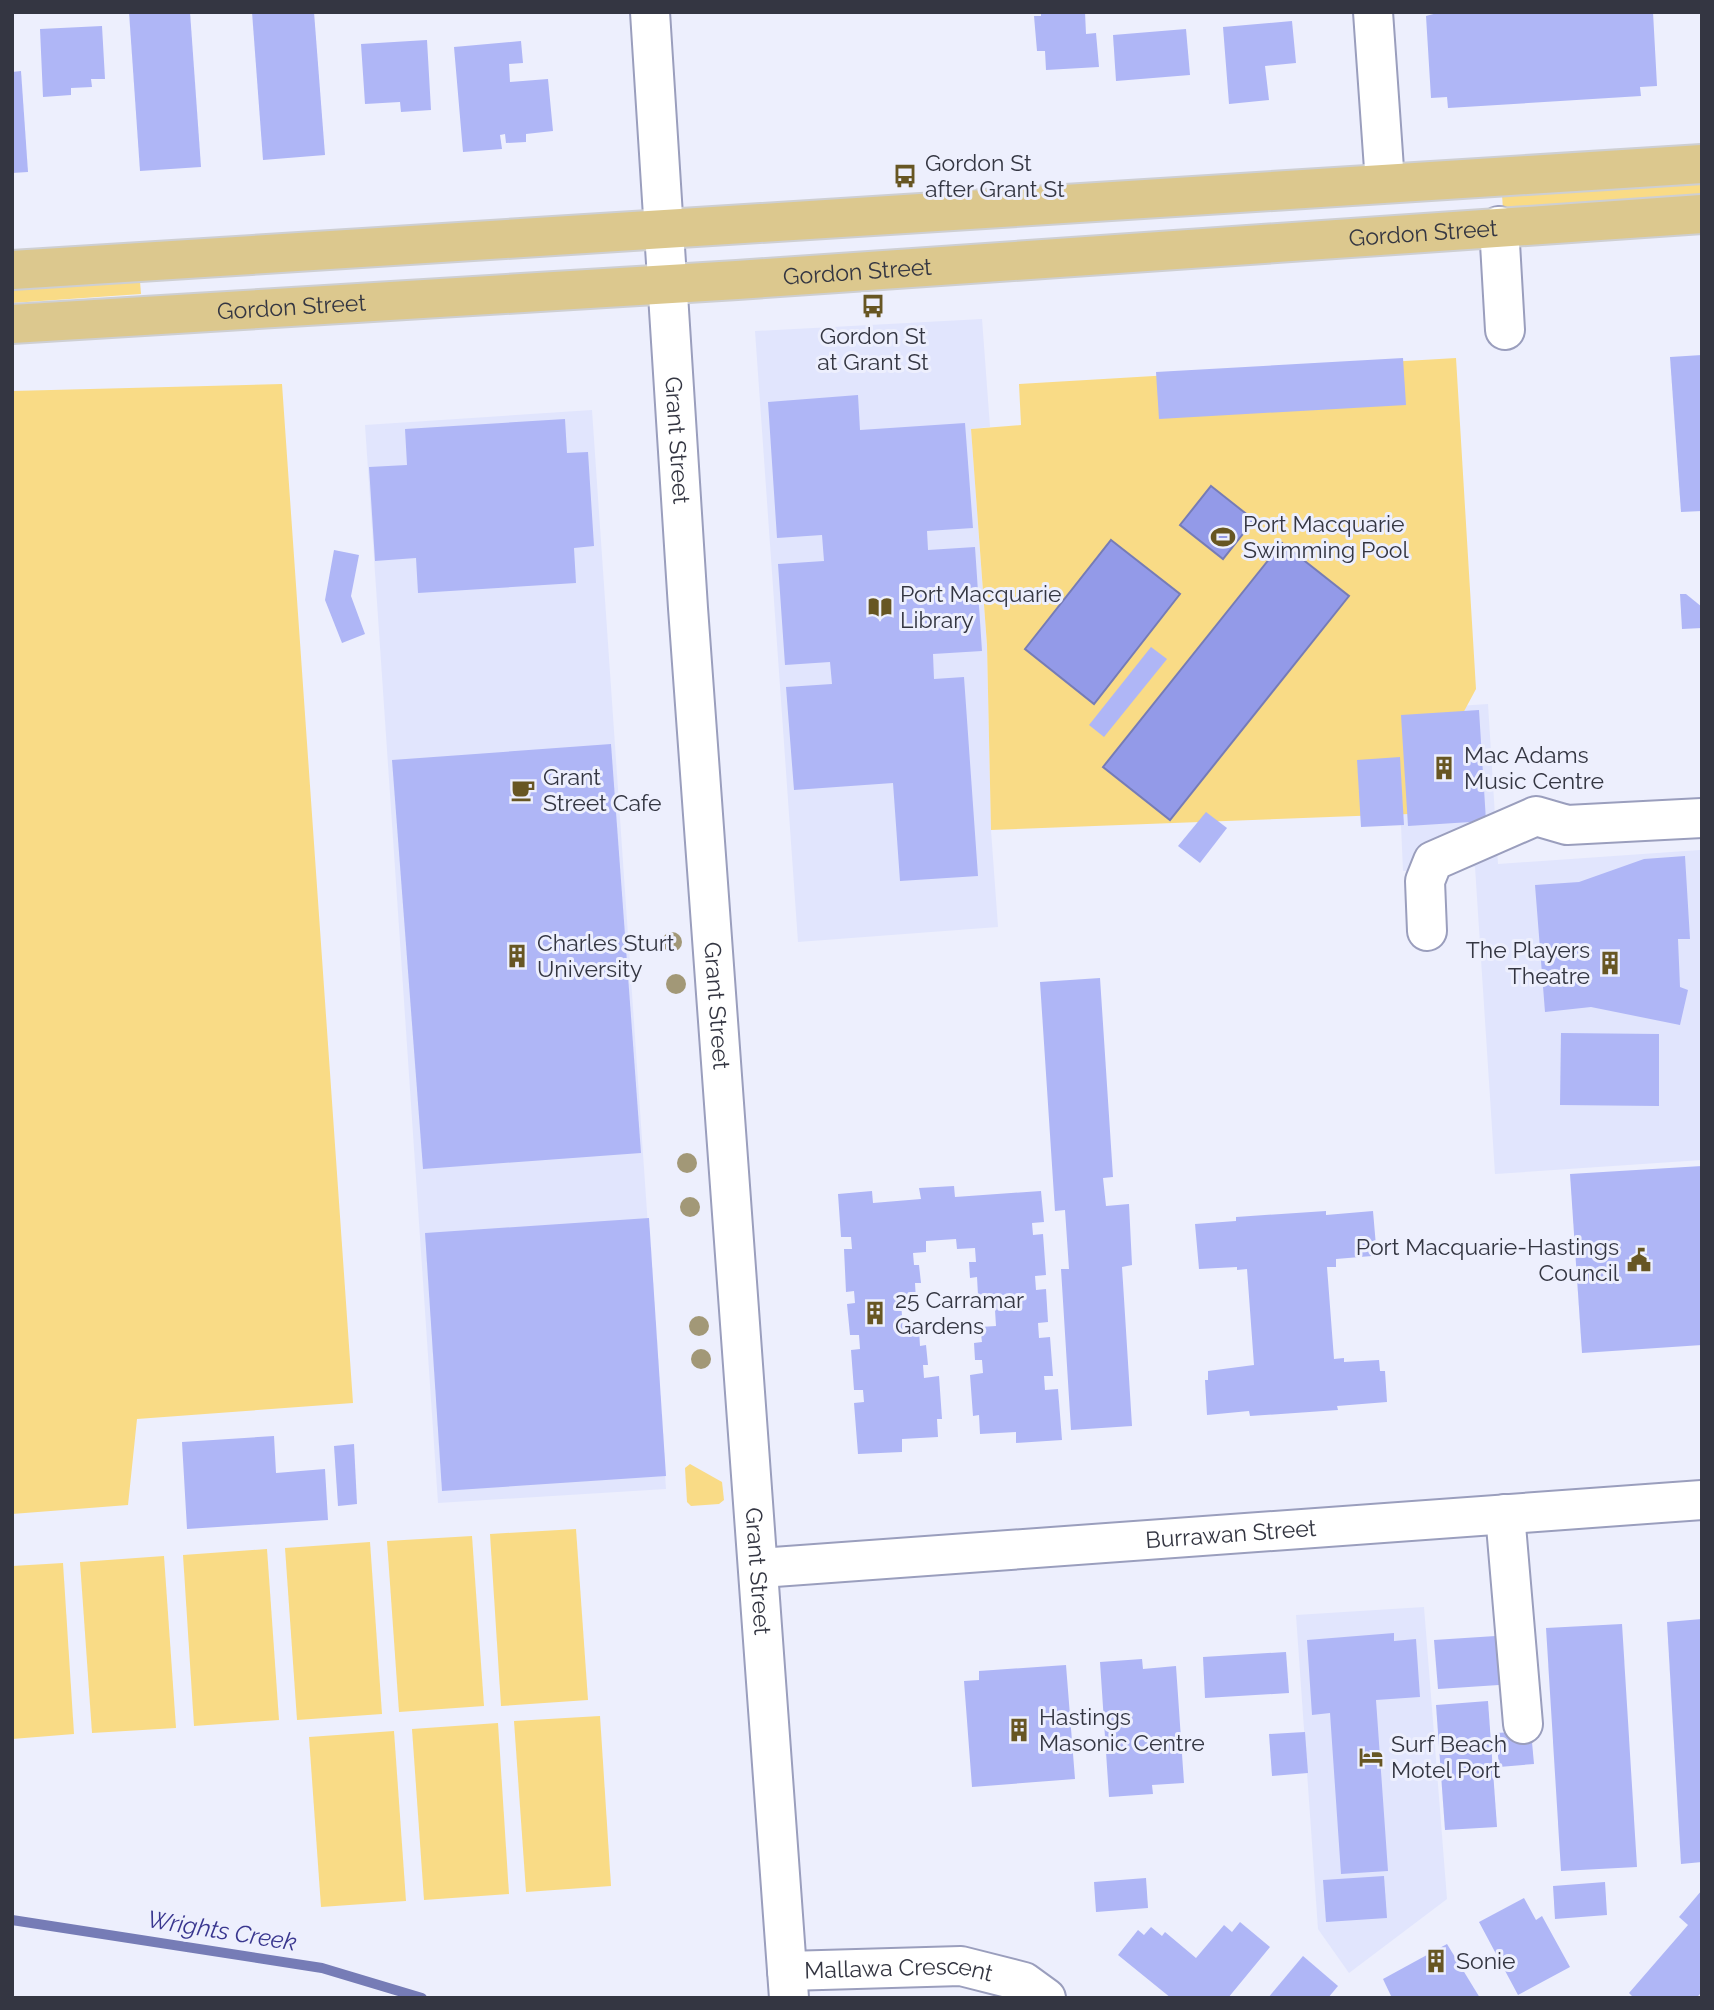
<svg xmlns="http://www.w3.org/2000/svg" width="1714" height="2010" viewBox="0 0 1714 2010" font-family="Raleway,sans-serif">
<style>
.built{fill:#e1e5fd}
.green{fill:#f9db86}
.water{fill:#939ae8;stroke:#767cb6;stroke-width:2}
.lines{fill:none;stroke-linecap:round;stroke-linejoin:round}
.stream{stroke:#767cb6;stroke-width:10}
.building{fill:#afb6f6}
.minor-casing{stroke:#9a9ebd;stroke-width:42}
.major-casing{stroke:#cecfd2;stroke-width:42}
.minor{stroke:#fff;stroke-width:38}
.major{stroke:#dcc88e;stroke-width:38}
.tree{fill:#a29877}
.labels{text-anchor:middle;stroke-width:6;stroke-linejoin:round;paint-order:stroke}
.poi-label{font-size:23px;fill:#343642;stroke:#edeffd;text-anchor:start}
.street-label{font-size:23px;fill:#343642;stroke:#edeffd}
.water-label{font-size:24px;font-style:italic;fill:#39368f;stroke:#edeffd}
</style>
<rect width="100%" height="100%" fill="#edeffd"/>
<g class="built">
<polygon points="982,319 990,427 971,429 987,645 991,830 998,927 798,942 755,331"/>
<polygon points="592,410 666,1489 438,1503 365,425"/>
<polygon points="1488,704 1498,864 1700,850 1702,1160 1495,1174 1475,867 1403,871 1396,710"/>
<polygon points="1424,1607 1447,1899 1349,1973 1318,1929 1296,1615"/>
</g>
<g class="green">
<polygon points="1702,183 1702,195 1503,209 1502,195"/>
<polygon points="140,281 141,294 12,303 12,290"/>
<polygon points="1456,358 1476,689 1409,814 991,830 987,645 971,429 1021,425 1019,384"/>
<polygon points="282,384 353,1403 137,1419 128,1505 12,1514 12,391"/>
<polygon points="690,1464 722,1482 724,1500 719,1504 691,1506 687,1502 685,1468"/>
<polygon points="576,1529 588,1700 501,1706 490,1534"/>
<polygon points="472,1536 484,1706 399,1712 387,1541"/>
<polygon points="370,1542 382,1714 297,1720 285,1548"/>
<polygon points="267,1549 279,1720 194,1726 183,1555"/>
<polygon points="164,1556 176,1728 92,1733 80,1562"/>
<polygon points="63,1563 74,1734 12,1739 12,1566"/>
<polygon points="600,1716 611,1886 526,1892 514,1721"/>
<polygon points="498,1723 509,1894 424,1900 412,1729"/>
<polygon points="394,1731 406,1901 321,1907 309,1737"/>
</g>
<g class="water">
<polygon points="1211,486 1254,520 1223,559 1180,525"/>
<polygon points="1111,540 1180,594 1094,704 1025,649"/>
<polygon points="1282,543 1349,596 1170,820 1103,767"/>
</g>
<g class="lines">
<polyline class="stream" points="12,1920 322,1968 422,1998"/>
</g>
<g class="building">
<polygon points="129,12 190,12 201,167 140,171"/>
<polygon points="252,12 314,12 325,155 263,160"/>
<polygon points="1041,12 1085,12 1086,34 1096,33 1099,67 1046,70 1045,51 1037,51 1034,16 1041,16"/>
<polygon points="1441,12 1653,12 1657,86 1640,87 1641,96 1448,108 1447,97 1431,98 1426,16"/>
<polygon points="1292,21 1296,63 1265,66 1269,100 1229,104 1223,27"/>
<polygon points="102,26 105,79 91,79 92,87 71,88 71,95 43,97 40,29"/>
<polygon points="1186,29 1190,75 1116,81 1113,35"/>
<polygon points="427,40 431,110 401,112 400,102 365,104 361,44"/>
<polygon points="521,41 523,63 509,64 510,82 548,79 553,131 526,134 526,142 506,143 505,134 500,135 502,149 463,152 454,47"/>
<polygon points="21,71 28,172 12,173 12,72"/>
<polygon points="1702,355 1702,511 1681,512 1670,357"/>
<polygon points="1403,358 1406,405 1159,419 1156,372"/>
<polygon points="858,395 860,430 965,423 973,528 927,531 928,550 975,547 982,651 933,654 934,679 964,677 978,876 900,881 893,783 794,790 786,687 832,684 830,662 785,665 778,564 824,561 822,535 777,538 768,402"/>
<polygon points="565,419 567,453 588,452 594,546 574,548 576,583 418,593 416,558 375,561 369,467 407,465 405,429"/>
<polygon points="334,550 359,555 351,596 365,634 342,643 325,600"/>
<polygon points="1680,594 1686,594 1702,607 1702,628 1682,629"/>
<polygon points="1151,647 1167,659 1104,737 1089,725"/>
<polygon points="1479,710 1486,821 1408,826 1401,715"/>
<polygon points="611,744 641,1153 423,1169 392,760"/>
<polygon points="1400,757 1404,825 1361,827 1357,760"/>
<polygon points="1206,812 1227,828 1200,863 1178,846"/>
<polygon points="1685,856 1690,939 1678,939 1680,987 1688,990 1680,1025 1591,1007 1545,1012 1535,885 1579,882 1644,859"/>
<polygon points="1100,978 1113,1177 1103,1178 1106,1206 1129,1204 1132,1265 1122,1267 1132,1426 1071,1430 1061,1269 1069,1269 1065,1210 1055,1211 1040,982"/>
<polygon points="1561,1033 1659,1034 1659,1106 1560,1105"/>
<polygon points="1702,1166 1702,1345 1582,1353 1570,1174"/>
<polygon points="954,1186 955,1197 1041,1191 1044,1222 1032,1223 1033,1235 1043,1234 1046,1275 1035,1276 1036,1290 1046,1289 1048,1322 1038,1323 1039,1338 1050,1337 1053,1376 1044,1376 1045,1390 1058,1389 1062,1440 1016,1443 1016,1432 980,1434 979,1415 973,1416 970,1375 983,1373 982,1360 975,1360 974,1343 982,1342 980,1327 996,1326 994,1294 978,1295 977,1277 970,1278 969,1262 976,1262 975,1248 957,1249 956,1239 926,1241 926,1252 913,1253 914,1265 919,1265 921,1283 915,1283 916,1300 901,1301 903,1331 919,1330 920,1346 926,1345 928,1365 923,1365 924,1378 939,1376 942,1419 937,1419 938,1437 902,1439 902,1452 858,1454 854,1403 864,1402 863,1390 854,1390 851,1350 860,1349 859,1335 850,1335 847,1304 855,1303 854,1291 846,1292 844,1249 852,1249 851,1237 841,1237 838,1194 872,1191 873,1203 921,1199 919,1188"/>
<polygon points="1326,1211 1326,1215 1373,1211 1376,1246 1372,1246 1372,1256 1336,1259 1336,1267 1327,1267 1334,1359 1344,1358 1344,1362 1379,1360 1380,1371 1385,1371 1387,1402 1337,1406 1338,1410 1250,1416 1249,1411 1207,1415 1205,1380 1208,1380 1208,1371 1254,1365 1247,1269 1237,1270 1237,1267 1199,1269 1195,1224 1236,1221 1236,1217"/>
<polygon points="649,1218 666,1476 442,1491 425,1233"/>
<polygon points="274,1436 276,1473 325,1469 328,1520 187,1529 182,1442"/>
<polygon points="354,1444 357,1504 338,1506 334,1446"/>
<polygon points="1702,1619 1702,1862 1681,1864 1667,1622"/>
<polygon points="1622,1624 1637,1867 1561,1871 1546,1628"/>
<polygon points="1394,1633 1394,1641 1416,1639 1420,1697 1376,1700 1388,1871 1341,1874 1330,1713 1312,1715 1307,1640"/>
<polygon points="1511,1635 1514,1684 1438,1689 1434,1640"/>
<polygon points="1286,1652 1289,1693 1205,1698 1203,1657"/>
<polygon points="1142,1659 1143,1669 1176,1666 1184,1783 1152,1785 1153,1794 1109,1797 1100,1662"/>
<polygon points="1066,1665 1075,1779 972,1787 964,1681 979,1680 979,1671"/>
<polygon points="1488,1701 1497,1827 1445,1830 1436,1705"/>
<polygon points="1531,1731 1534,1764 1499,1767 1496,1733"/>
<polygon points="1305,1732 1308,1773 1272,1776 1269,1734"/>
<polygon points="1384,1876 1387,1918 1326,1922 1323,1880"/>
<polygon points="1146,1878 1148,1908 1096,1912 1094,1882"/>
<polygon points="1605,1882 1607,1915 1555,1919 1553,1886"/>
<polygon points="1702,1890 1702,1992 1696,1998 1634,1998 1629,1993 1688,1925 1679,1917"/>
<polygon points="1524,1898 1536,1920 1542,1916 1570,1967 1518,1995 1479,1922"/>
<polygon points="1240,1922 1270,1947 1228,1998 1171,1998 1118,1955 1138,1930 1144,1935 1151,1927 1162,1936 1165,1932 1196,1958 1224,1925 1232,1932"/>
<polygon points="1447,1944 1480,1998 1392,1998 1383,1979"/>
<polygon points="1303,1956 1338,1986 1328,1998 1268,1998"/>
</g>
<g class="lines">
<g class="minor-casing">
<g id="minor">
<path id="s1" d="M650 12 688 608 789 1998"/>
<polyline points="1373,12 1385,183"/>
<polyline points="1499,226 1505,330"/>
<polyline points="1427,931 1425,881 1433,861 1536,816 1567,825 1702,818"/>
<polyline points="1505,1514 1523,1724"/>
<path id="s2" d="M760 1568 1702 1500"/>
<path id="s3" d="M787 1971 961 1966 1024 1982 1046 1998"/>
</g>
</g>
<g class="major-casing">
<g id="major">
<polyline points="12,270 1702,164"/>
<path id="s4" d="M12 324 737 280 1702 214"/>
</g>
</g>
<use href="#minor" class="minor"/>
<use href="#major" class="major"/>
</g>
<g class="tree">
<circle cx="672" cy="942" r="10"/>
<circle cx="676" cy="984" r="10"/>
<circle cx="687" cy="1163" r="10"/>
<circle cx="690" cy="1207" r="10"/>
<circle cx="699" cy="1326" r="10"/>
<circle cx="701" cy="1359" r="10"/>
</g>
<defs>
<g id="bus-bare" transform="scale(1.89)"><path d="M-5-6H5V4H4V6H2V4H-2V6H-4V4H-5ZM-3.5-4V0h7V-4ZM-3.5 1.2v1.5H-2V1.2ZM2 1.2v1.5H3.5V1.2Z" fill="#675623" stroke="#edeffd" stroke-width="2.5" paint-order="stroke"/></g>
<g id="stadium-bare" transform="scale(1.89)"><path d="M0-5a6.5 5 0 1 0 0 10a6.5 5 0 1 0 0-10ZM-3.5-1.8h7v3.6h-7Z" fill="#675623" stroke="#edeffd" stroke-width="2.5" paint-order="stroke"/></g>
<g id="library-bare" transform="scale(1.89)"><path d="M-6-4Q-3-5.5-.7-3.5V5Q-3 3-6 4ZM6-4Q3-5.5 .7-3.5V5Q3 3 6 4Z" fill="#675623" stroke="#edeffd" stroke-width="2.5" paint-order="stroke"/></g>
<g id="building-bare" transform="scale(1.89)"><path d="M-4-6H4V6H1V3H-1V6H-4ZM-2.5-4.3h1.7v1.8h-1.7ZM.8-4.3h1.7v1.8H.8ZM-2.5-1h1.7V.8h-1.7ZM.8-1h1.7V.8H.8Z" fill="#675623" stroke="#edeffd" stroke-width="2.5" paint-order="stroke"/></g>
<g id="cafe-bare" transform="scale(1.89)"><path d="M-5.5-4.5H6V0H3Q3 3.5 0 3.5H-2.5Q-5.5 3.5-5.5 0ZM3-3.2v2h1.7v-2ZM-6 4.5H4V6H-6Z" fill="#675623" stroke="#edeffd" stroke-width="2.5" paint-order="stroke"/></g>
<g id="civic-bare" transform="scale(1.89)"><path d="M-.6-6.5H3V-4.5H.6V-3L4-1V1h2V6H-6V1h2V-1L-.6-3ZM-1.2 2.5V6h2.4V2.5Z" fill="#675623" stroke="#edeffd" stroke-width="2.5" paint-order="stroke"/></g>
<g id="hotel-bare" transform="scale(1.89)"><path d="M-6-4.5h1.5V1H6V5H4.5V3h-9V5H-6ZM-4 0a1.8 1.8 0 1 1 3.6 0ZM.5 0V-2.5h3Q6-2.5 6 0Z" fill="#675623" stroke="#edeffd" stroke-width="2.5" paint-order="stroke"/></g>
</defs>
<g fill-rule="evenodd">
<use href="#bus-bare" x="905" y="176"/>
<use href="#bus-bare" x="873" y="306"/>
<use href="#stadium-bare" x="1223" y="537"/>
<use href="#library-bare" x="880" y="607"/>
<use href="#building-bare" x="1444" y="768"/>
<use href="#cafe-bare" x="523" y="790"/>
<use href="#building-bare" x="517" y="956"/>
<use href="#building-bare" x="1610" y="963"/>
<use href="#civic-bare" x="1639" y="1260"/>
<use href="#building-bare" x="875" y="1313"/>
<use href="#building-bare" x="1019" y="1730"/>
<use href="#hotel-bare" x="1371" y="1757"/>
<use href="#building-bare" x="1436" y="1961"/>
</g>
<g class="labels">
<g class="poi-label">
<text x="925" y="171">Gordon St<tspan x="925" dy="26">after Grant St</tspan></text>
<text x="873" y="344" text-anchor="middle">Gordon St<tspan x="873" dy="26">at Grant St</tspan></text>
<text x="1243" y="532">Port Macquarie<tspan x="1243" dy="26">Swimming Pool</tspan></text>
<text x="900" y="602">Port Macquarie<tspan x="900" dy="26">Library</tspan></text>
<text x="1464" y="763">Mac Adams<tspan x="1464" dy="26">Music Centre</tspan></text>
<text x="543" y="785">Grant<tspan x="543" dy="26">Street Cafe</tspan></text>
<text x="537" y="951">Charles Sturt<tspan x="537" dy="26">University</tspan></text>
<text x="1590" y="958" text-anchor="end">The Players<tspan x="1590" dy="26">Theatre</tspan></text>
<text x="1619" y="1255" text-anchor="end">Port Macquarie-Hastings<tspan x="1619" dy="26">Council</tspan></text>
<text x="895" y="1308">25 Carramar<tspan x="895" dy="26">Gardens</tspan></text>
<text x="1039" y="1725">Hastings<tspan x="1039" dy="26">Masonic Centre</tspan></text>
<text x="1391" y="1752">Surf Beach<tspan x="1391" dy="26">Motel Port</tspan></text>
<text x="1456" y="1969">Sonie</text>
</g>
<g class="street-label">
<text dy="8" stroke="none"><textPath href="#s4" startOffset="1414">Gordon Street</textPath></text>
<text dy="8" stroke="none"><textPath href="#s4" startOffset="847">Gordon Street</textPath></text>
<text dy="8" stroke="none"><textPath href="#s4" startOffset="280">Gordon Street</textPath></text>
<text dy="8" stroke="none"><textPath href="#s1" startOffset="429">Grant Street</textPath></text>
<text dy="8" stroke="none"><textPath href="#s1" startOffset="996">Grant Street</textPath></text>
<text dy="8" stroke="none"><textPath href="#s2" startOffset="472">Burrawan Street</textPath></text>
<text dy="8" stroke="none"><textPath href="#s1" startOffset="1563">Grant Street</textPath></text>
<text dy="8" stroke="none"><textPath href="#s3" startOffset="112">Mallawa Crescent</textPath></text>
</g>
<g class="water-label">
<text transform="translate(222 1931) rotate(9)" y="8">Wrights Creek</text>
</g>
</g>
<rect width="1714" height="2010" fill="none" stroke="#343642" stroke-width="28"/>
</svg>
